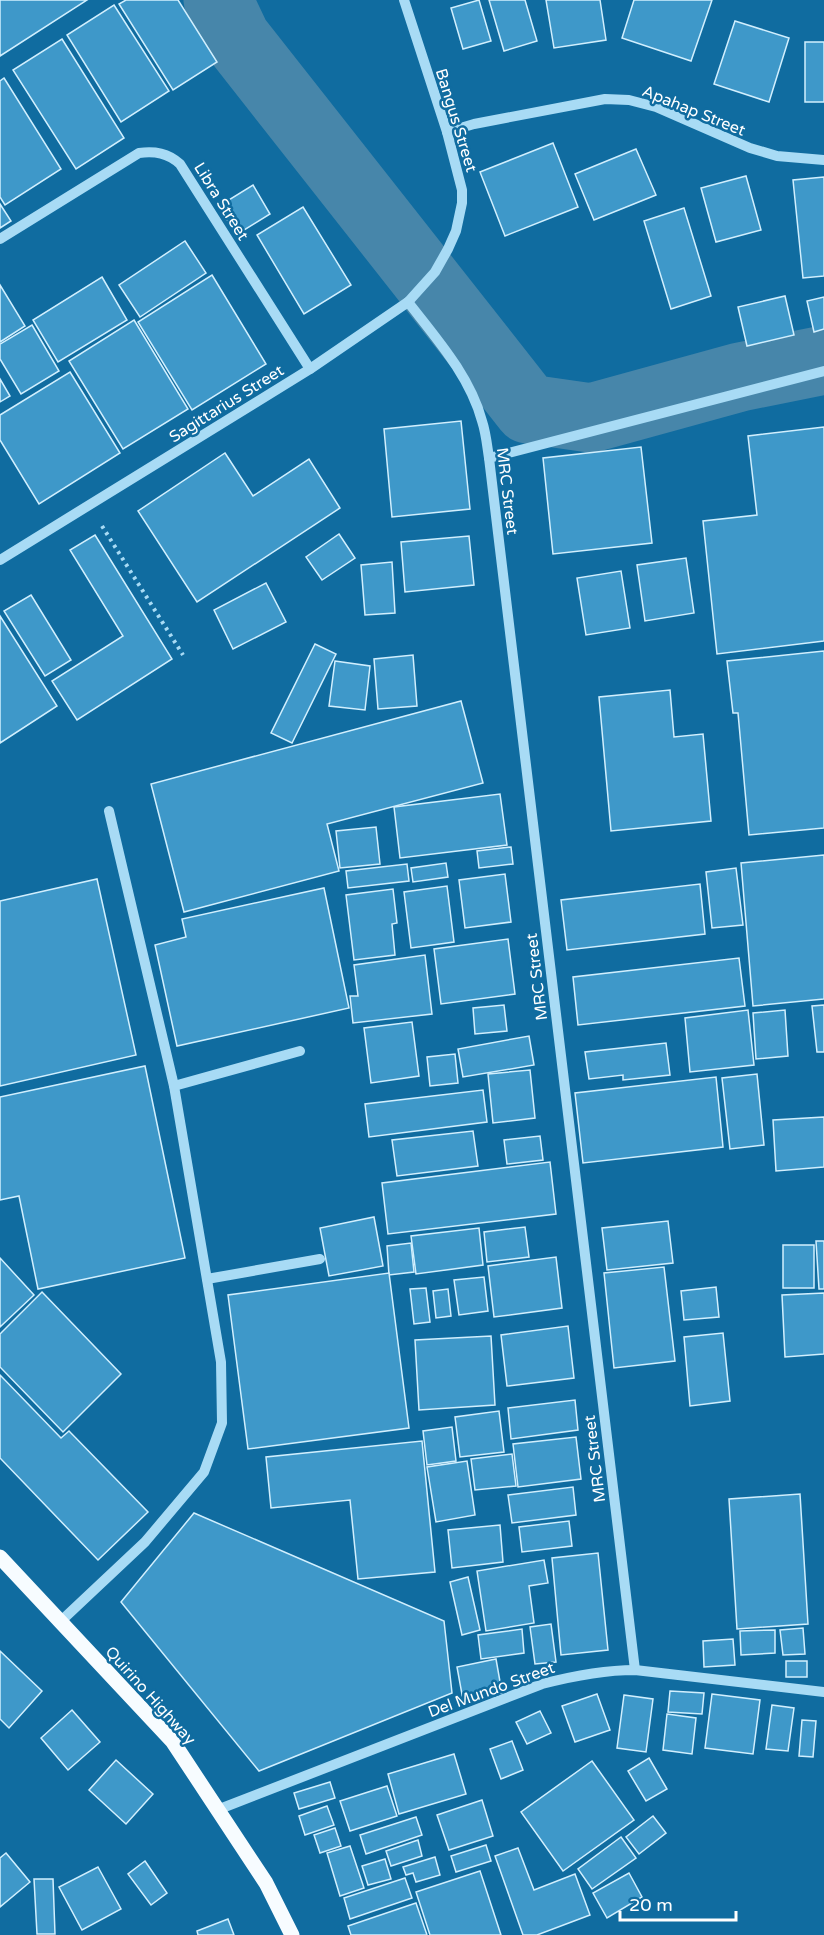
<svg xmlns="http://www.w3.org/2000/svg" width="824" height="1935" viewBox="0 0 824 1935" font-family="'Varela Round',sans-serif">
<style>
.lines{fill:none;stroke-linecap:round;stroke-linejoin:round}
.river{stroke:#4786aa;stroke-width:69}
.building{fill:#3e98c9;stroke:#d1effe;stroke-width:1.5}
.path{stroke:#a8dbf5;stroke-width:4;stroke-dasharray:3 4.5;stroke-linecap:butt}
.minor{stroke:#a8dbf5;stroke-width:10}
.major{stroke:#f7fcff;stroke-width:15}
.labels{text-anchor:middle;stroke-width:5;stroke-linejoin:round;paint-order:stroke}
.street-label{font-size:16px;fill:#fff;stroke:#106ca0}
</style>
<rect width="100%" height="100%" fill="#106ca0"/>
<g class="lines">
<polyline class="river" points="218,0 236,38 528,409 591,418 740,377 824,360"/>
</g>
<g class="building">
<polygon points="0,0 87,0 0,56"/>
<polygon points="126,0 178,0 217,62 173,90 119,4"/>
<polygon points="479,0 491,41 463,49 451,8"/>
<polygon points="489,0 525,0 537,41 504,51"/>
<polygon points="546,0 600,0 606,40 554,48"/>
<polygon points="634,0 712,0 691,61 622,38"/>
<polygon points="114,5 169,91 121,122 67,35"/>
<polygon points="735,21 789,38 769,102 714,84"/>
<polygon points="62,39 124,138 76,169 13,70"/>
<rect x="805" y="42" width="19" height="60"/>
<polygon points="4,78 61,169 5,205 0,197 0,81"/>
<polygon points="553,143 578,207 505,236 480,172"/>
<polygon points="636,149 656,195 594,220 575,174"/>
<polygon points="746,176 761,230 716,242 701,188"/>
<polygon points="824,177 824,276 803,278 793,180"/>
<polygon points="253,185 270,214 236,235 219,206"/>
<polygon points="0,204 11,221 0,228"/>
<polygon points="303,207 351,285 304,314 257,235"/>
<polygon points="684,208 711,296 671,309 644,221"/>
<polygon points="185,241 206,273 140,317 119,285"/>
<polygon points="212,275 266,364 192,410 138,322"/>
<polygon points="102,277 127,320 58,362 33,320"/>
<polygon points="0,285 25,326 0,342"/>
<polygon points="785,296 794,335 747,346 738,307"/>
<polygon points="824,297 824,329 814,332 807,301"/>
<polygon points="134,320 188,409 123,449 69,361"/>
<polygon points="32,325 59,371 21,394 0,359 0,344"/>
<polygon points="70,372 120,453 39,504 0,440 0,415"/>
<polygon points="0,379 10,396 0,402"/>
<polygon points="461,421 470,509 392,517 384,429"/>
<polygon points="824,427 824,641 717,654 703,521 757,515 748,436"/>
<polygon points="641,447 652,543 553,554 543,458"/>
<polygon points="225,453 253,496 309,459 340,508 197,602 138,511"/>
<polygon points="339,534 355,558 322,580 306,557"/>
<polygon points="95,535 172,659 77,720 52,681 123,636 70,550"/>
<polygon points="469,536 474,585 405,592 401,542"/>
<polygon points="686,558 694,613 645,621 637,565"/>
<polygon points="392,562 395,613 365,615 361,565"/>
<polygon points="621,571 630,628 586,635 577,578"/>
<polygon points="266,583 286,622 233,649 214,610"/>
<polygon points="31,595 71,660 45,676 4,611"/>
<polygon points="0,616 57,706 0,743"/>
<polygon points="315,644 336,654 292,743 271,733"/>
<polygon points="824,651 824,828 749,835 738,713 733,713 727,661"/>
<polygon points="413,655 417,706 378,709 374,659"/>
<polygon points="335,661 370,666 365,710 329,706"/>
<polygon points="670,690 674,737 703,734 711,821 611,831 599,697"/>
<polygon points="461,701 483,783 327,824 339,871 184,912 151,784"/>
<polygon points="500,794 507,845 400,858 394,807"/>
<polygon points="376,827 380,864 340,868 336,831"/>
<polygon points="511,847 513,864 479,868 477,851"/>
<polygon points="824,855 824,999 753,1006 741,863"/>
<polygon points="446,863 448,877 413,882 411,868"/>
<polygon points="407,864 409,881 348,888 346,871"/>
<polygon points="736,868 743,925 712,928 706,872"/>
<polygon points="505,874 511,922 465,928 459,880"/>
<polygon points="97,879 136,1055 0,1086 0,901"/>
<polygon points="700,884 705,934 567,950 561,900"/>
<polygon points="447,886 454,942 411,948 404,892"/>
<polygon points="324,888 349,1008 177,1046 155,945 186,937 182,919"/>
<polygon points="393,889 397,923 392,924 395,955 354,960 346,895"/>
<polygon points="508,939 515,994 441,1004 434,949"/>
<polygon points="425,955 432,1014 353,1023 350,996 358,996 354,965"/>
<polygon points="739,958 745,1006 578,1025 573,977"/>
<polygon points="504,1005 507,1031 475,1034 473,1008"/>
<polygon points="824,1005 824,1052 817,1052 812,1006"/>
<polygon points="748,1010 754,1065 690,1072 685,1018"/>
<polygon points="785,1010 788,1056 756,1059 753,1013"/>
<polygon points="412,1022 419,1076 371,1083 364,1028"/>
<polygon points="529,1036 534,1065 463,1077 458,1049"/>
<polygon points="666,1043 670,1075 623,1080 623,1075 589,1079 585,1052"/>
<polygon points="455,1054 458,1083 430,1086 427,1057"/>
<polygon points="145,1066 185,1258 38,1289 19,1196 0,1200 0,1097"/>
<polygon points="530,1070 535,1118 493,1123 488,1074"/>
<polygon points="757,1074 764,1145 730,1149 722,1078"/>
<polygon points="716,1077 723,1147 583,1163 575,1093"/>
<polygon points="483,1090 487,1122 369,1137 365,1104"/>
<polygon points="824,1117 824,1167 776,1171 773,1120"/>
<polygon points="473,1131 478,1166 397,1176 392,1140"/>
<polygon points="540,1136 543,1160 507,1164 504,1140"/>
<polygon points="550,1162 556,1214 388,1234 382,1183"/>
<polygon points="374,1217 383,1266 329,1276 320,1228"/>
<polygon points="668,1221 673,1263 607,1270 602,1228"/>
<polygon points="525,1227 529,1257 487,1262 484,1232"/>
<polygon points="479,1228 483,1265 416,1274 411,1236"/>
<polygon points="816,1241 824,1241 824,1289 819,1289"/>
<polygon points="411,1243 414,1272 389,1275 387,1246"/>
<rect x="783" y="1245" width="31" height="43"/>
<polygon points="556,1257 562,1308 494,1317 488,1266"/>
<polygon points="0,1258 34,1295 0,1327"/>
<polygon points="664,1267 675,1361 614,1368 604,1273"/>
<polygon points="389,1273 409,1428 248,1449 228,1295"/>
<polygon points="484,1277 488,1311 459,1315 454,1280"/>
<polygon points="716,1287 719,1317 684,1320 681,1291"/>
<polygon points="426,1288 430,1322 414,1324 410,1289"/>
<polygon points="448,1289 451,1316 436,1318 433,1291"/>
<polygon points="42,1292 121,1374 63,1432 0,1367 0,1334"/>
<polygon points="824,1293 824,1354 785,1357 782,1295"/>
<polygon points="568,1326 574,1378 507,1386 501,1335"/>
<polygon points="723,1333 730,1401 690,1406 684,1337"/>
<polygon points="491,1336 495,1405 419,1410 415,1340"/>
<polygon points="0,1375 61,1438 69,1431 148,1512 98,1560 0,1458"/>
<polygon points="575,1400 578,1430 511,1439 508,1408"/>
<polygon points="499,1411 504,1452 460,1457 455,1417"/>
<polygon points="452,1427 456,1461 427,1465 423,1431"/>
<polygon points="576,1437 581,1479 518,1487 513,1444"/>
<polygon points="422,1441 435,1572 358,1579 350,1500 271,1508 266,1457"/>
<polygon points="512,1454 516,1486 475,1490 471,1459"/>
<polygon points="467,1461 475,1515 436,1522 427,1467"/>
<polygon points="573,1487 576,1515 512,1523 508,1495"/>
<polygon points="800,1494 808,1624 737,1629 729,1499"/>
<polygon points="194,1513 444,1621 452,1693 259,1771 121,1602"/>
<polygon points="569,1521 572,1546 522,1552 519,1527"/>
<polygon points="500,1525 503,1562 452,1568 448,1530"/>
<polygon points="598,1553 608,1650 561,1655 552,1558"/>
<polygon points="544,1560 548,1583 529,1586 534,1623 486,1631 477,1571"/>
<polygon points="468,1577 480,1630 462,1635 450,1582"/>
<polygon points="551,1624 556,1662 535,1664 530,1627"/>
<polygon points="803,1628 805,1654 783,1655 780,1630"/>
<polygon points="522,1629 524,1653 481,1659 478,1635"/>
<polygon points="775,1630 775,1653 741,1655 740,1631"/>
<polygon points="733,1639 735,1665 704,1667 703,1641"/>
<polygon points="0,1651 42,1691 9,1728 0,1719"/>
<polygon points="496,1659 502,1693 463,1700 457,1667"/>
<rect x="786" y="1661" width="21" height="16"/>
<polygon points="670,1691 704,1693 702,1714 668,1712"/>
<polygon points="597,1694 610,1730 575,1742 562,1706"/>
<polygon points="712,1694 760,1700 753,1754 705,1748"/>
<polygon points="624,1695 653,1699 646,1752 617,1748"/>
<polygon points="772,1705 794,1708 788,1751 766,1749"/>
<polygon points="72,1710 100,1742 68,1770 41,1738"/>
<polygon points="540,1711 551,1733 527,1744 516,1722"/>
<polygon points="667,1714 696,1718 692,1754 663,1750"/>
<polygon points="802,1720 816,1721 813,1757 799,1756"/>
<polygon points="512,1741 523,1770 501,1779 490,1749"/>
<polygon points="454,1754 466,1794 399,1814 388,1774"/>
<polygon points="649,1758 667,1789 646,1801 628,1771"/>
<polygon points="116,1760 153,1794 126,1824 89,1790"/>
<polygon points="592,1761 634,1820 563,1871 521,1812"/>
<polygon points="330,1782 335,1798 299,1809 294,1793"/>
<polygon points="387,1786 397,1816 350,1831 340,1801"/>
<polygon points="482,1800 493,1836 449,1850 437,1815"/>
<polygon points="327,1806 334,1825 305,1835 299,1816"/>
<polygon points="653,1816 666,1833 639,1854 626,1837"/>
<polygon points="416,1817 422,1835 366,1854 360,1835"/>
<polygon points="335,1828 341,1846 320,1853 314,1835"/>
<polygon points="621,1837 636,1858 592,1889 578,1869"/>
<polygon points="418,1840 422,1856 391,1866 386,1851"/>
<polygon points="486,1845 491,1861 456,1872 451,1856"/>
<polygon points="350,1846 364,1888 340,1896 327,1853"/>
<polygon points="518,1848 534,1890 575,1874 590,1915 537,1935 523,1935 495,1856"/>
<polygon points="6,1853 30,1882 0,1907 0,1858"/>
<polygon points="435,1857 440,1875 416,1882 413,1873 406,1875 403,1867"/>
<polygon points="385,1859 391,1879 368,1885 362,1866"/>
<polygon points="145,1861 167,1893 151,1905 128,1874"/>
<polygon points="98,1867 121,1909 82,1930 59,1887"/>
<polygon points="480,1871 501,1935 430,1935 416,1892"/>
<polygon points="629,1873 642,1897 607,1918 593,1893"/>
<polygon points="405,1878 412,1898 350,1919 344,1898"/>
<polygon points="34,1879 53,1879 55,1934 37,1934"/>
<polygon points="416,1903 427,1935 351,1935 348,1926"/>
<polygon points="228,1919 234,1935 198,1935 197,1931"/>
</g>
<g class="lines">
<polyline class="path" points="102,526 183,655"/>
<g class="minor">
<polyline points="447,132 474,124 605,99 629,100 656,107 750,148 777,156 824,160"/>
<path d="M0 239 139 153C155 151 168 153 180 164L310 369"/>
<path d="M408 302C436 338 470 376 482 421 486 433 487 445 489 458L635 1670"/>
<polyline points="489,458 824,371"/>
<polyline points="0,560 310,369 408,302 435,272 448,249 456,231 462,203 462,190 447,132 404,0"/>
<polyline points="174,1086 300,1051"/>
<polyline points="207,1279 320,1259"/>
<polyline points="61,1621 145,1542 204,1472 222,1423 221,1362 174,1086 109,811"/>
<path d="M217 1810 542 1684C573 1676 602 1670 635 1670L824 1692"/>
</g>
<polyline class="major" points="0,1557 173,1742 266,1883 292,1935"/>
</g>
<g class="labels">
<g class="street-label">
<text transform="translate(694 110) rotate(22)" y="6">Apahap Street</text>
<text transform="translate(457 120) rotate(73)" y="6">Bangus Street</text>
<text transform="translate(222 201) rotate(58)" y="6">Libra Street</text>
<text transform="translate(226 403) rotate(-32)" y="6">Sagittarius Street</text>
<text transform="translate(508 491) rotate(83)" y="6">MRC Street</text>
<text transform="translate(536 977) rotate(-97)" y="6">MRC Street</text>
<text transform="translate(594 1459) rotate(-97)" y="6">MRC Street</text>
<text transform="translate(491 1689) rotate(-20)" y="6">Del Mundo Street</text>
<text transform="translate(151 1695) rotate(48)" y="6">Quirino Highway</text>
</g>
</g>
<path d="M620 1911v9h116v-9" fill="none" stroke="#ffffff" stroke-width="3"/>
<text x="629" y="1911" font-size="18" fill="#ffffff" stroke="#106ca0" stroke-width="4.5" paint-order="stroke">20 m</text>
</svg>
